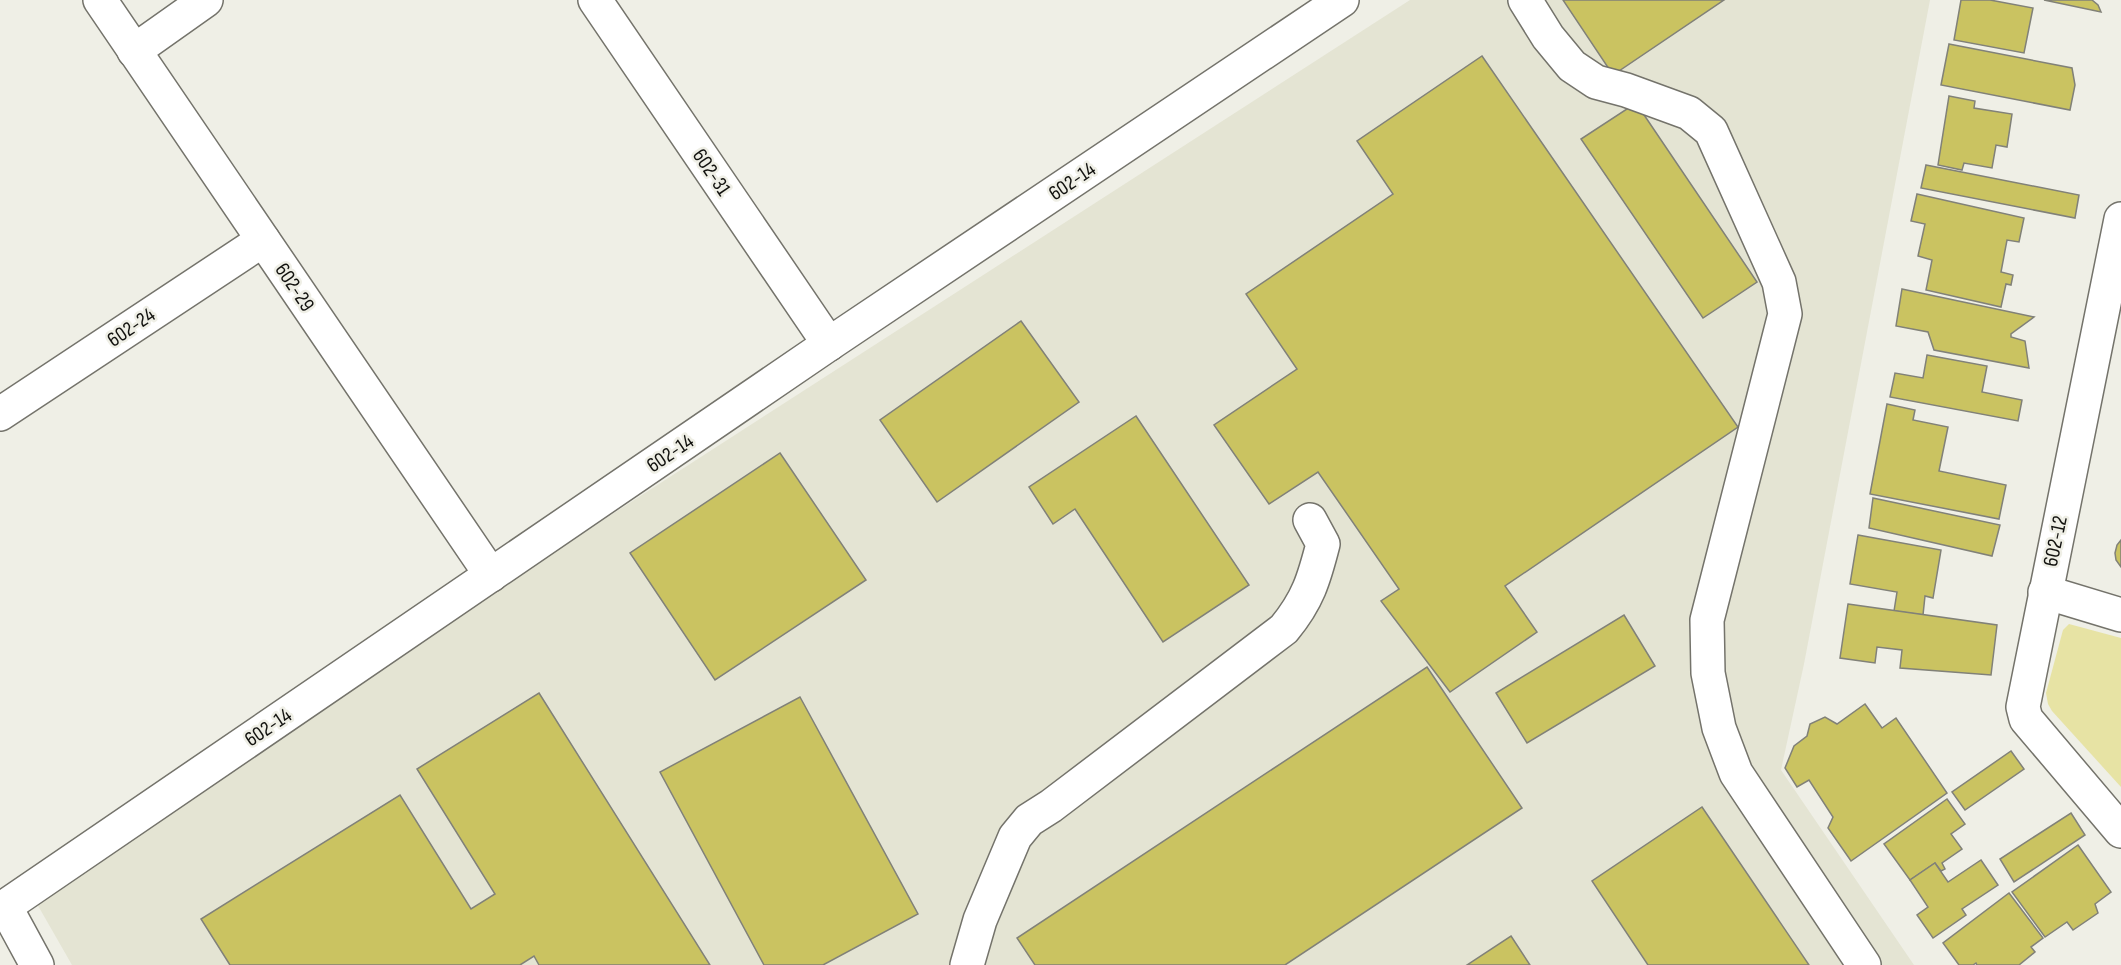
<svg xmlns="http://www.w3.org/2000/svg" width="2121" height="965" viewBox="0 0 2121 965" font-family="'Sofia Sans Condensed',sans-serif">
<style>
.built{fill:#e4e4d3}
.green{fill:#e7e3a4}
.building{fill:#cac361;stroke:#818178;stroke-width:1.5}
.lines{fill:none;stroke-linecap:round;stroke-linejoin:round}
.minor-casing{stroke:#74736b;stroke-width:36}
.minor{stroke:#fff;stroke-width:33}
.labels{text-anchor:middle;stroke-width:5;stroke-linejoin:round;paint-order:stroke}
.street-label{font-size:21px;fill:#12120f;stroke:#efefe6}
</style>
<rect width="100%" height="100%" fill="#efefe6"/>
<polygon class="built" points="1410,0 1930,0 1804,664 1781,770 1914,965 72,965 29,890"/>
<polygon class="green" points="2069,624 2121,638 2121,787 2052,711 2048,704 2046,693 2063,630"/>
<g class="building">
<polygon points="1563,0 1724,0 1613,75"/>
<polygon points="1961,0 1990,0 2033,8 2024,53 1954,40"/>
<polygon points="2044,0 2092,0 2098,5 2101,12"/>
<polygon points="1949,44 2072,68 2075,85 2070,110 1941,85"/>
<polygon points="1482,56 1738,427 1505,586 1537,632 1450,692 1381,601 1399,589 1318,472 1269,504 1214,425 1297,369 1246,294 1393,194 1357,141"/>
<polygon points="1949,96 1975,101 1974,108 2012,114 2007,147 1996,145 1992,168 1964,163 1962,170 1938,165"/>
<polygon points="1636,103 1757,282 1703,318 1581,139"/>
<polygon points="1926,165 2079,195 2075,218 1921,188"/>
<polygon points="1917,194 2024,218 2019,242 2007,240 2001,272 2013,275 2011,285 2006,284 2001,307 1926,290 1932,260 1918,256 1925,224 1911,221"/>
<polygon points="1902,289 2034,317 2011,334 2011,337 2025,341 2029,368 1934,350 1928,332 1896,326"/>
<polygon points="1021,321 1079,402 937,502 880,420"/>
<polygon points="1927,355 1987,366 1982,392 2022,400 2018,421 1890,397 1895,373 1923,378"/>
<polygon points="1887,404 1915,410 1913,420 1948,427 1939,471 2006,485 1999,519 1870,494"/>
<polygon points="1136,416 1249,585 1163,642 1075,509 1053,524 1029,487"/>
<polygon points="780,453 866,580 715,680 630,553"/>
<polygon points="1873,498 2000,525 1992,556 1869,528"/>
<polygon points="1858,535 1941,550 1933,598 1925,596 1923,615 1894,611 1897,592 1850,584"/>
<polygon points="2121,540 2121,567 2116,560 2115,553 2117,545"/>
<polygon points="1848,604 1997,625 1991,675 1900,668 1902,650 1877,647 1875,663 1840,658"/>
<polygon points="1624,615 1655,666 1527,743 1496,693"/>
<polygon points="1427,667 1522,808 1285,965 1035,965 1017,938"/>
<polygon points="539,693 710,965 539,965 534,956 520,965 230,965 201,919 400,795 471,909 495,894 417,769"/>
<polygon points="800,697 918,914 823,965 764,965 660,772"/>
<polygon points="1865,704 1882,728 1896,718 1947,793 1851,861 1828,828 1833,817 1809,780 1797,787 1785,768 1794,746 1807,736 1810,724 1825,717 1837,724"/>
<polygon points="2011,751 2024,769 1965,810 1952,792"/>
<polygon points="1947,799 1965,824 1951,834 1962,849 1942,863 1945,869 1941,871 1935,863 1910,880 1884,844"/>
<polygon points="1702,807 1809,965 1648,965 1592,881"/>
<polygon points="2071,813 2085,835 2014,882 2000,859"/>
<polygon points="2078,845 2111,892 2095,904 2098,913 2073,930 2067,922 2045,937 2012,892"/>
<polygon points="1981,860 1998,885 1962,909 1966,915 1933,938 1917,915 1928,907 1910,880 1935,863 1948,882"/>
<polygon points="2009,893 2043,938 2031,947 2035,952 2019,965 1977,965 1976,963 1973,965 1959,965 1943,943"/>
<polygon points="1511,936 1530,965 1467,965"/>
</g>
<g class="lines">
<g class="minor-casing">
<g id="minor">
<polyline points="100,0 491,575"/>
<polyline points="595,0 829,344"/>
<polyline points="1525,0 1548,37 1572,66 1596,82 1626,90 1689,113 1711,131 1779,282 1785,314 1707,620 1708,673 1719,728 1736,773 1864,965"/>
<polyline points="134,51 206,0"/>
<polyline points="2121,219 2023,707 2026,719 2121,831"/>
<polyline points="0,414 263,240"/>
<polyline points="2045,592 2121,615"/>
<polyline points="5,906 37,965"/>
<polyline points="0,910 829,344 1342,0"/>
<path d="M967 965 980 920 1015 837 1029 820 1051 806 1284 629C1308 600 1314 579 1323 544L1310 520"/>
</g>
</g>
<use href="#minor" class="minor"/>
</g>
<g class="labels">
<g class="street-label">
<text transform="translate(712 172) rotate(56)" y="7">602-31</text>
<text transform="translate(1072 181) rotate(-34)" y="7">602-14</text>
<text transform="translate(295 287) rotate(56)" y="7">602-29</text>
<text transform="translate(131 327) rotate(-34)" y="7">602-24</text>
<text transform="translate(670 453) rotate(-34)" y="7">602-14</text>
<text transform="translate(2055 541) rotate(-78)" y="7">602-12</text>
<text transform="translate(268 727) rotate(-34)" y="7">602-14</text>
</g>
</g>
</svg>
